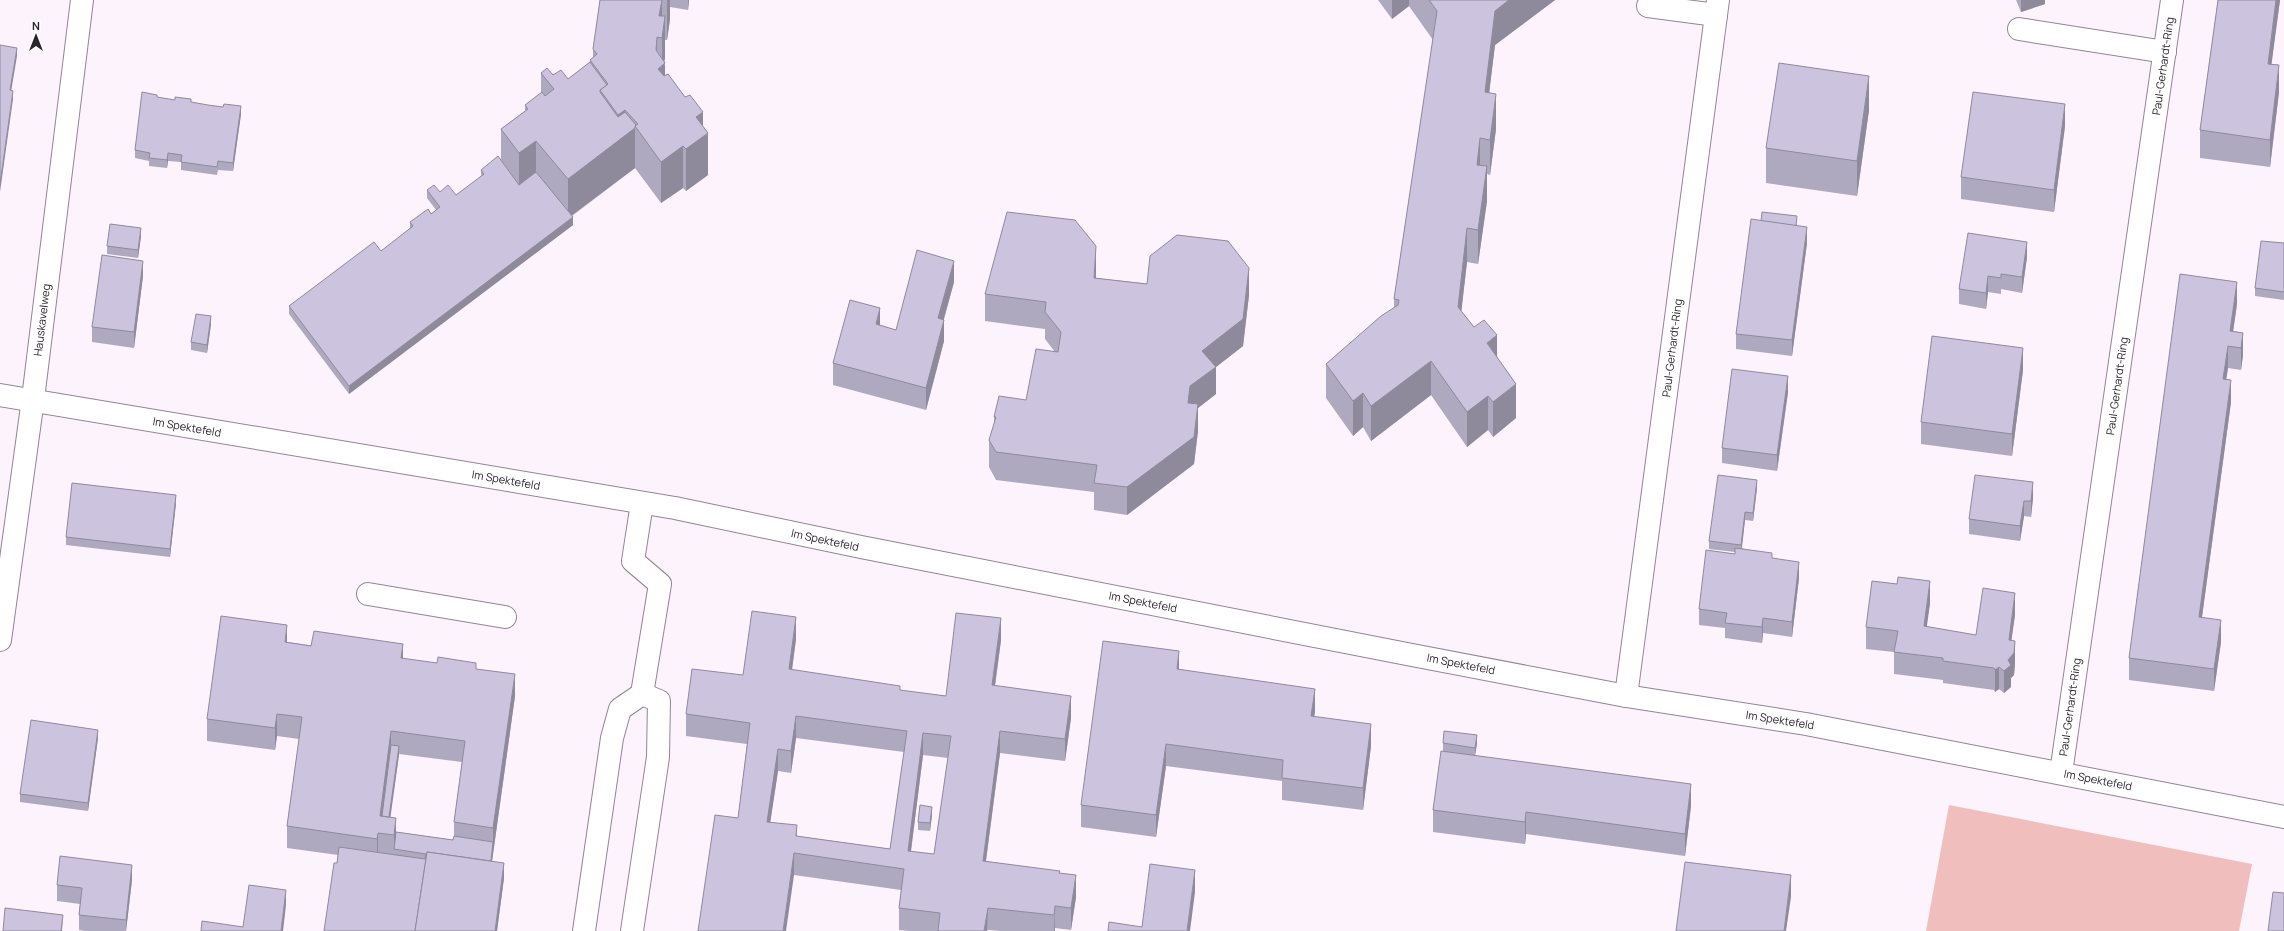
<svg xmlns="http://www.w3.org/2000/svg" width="2284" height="931" viewBox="0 0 2284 931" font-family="Manrope,sans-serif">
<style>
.green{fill:#f1bebe}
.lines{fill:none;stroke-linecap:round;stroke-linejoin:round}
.minor-casing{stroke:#978297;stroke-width:24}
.minor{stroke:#fff;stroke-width:22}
.wall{fill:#afa9c0;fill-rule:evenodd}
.shaded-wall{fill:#8f899c}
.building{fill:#ccc4df;stroke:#8f899c;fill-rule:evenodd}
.labels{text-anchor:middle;stroke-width:3;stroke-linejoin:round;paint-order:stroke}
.street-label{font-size:11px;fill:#2c242c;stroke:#fff}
</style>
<rect width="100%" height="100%" fill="#fcf3fc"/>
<polygon class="green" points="1949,805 2252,864 2239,931 1926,931"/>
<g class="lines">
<g class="minor-casing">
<g id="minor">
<polyline points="1648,6 1716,15"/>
<polyline points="2019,29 2165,52"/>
<polyline points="0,395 675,508 861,547 1412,655 1626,696 1806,724 2284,817"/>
<polyline points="368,594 505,617"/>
<polyline points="0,640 33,399 82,0"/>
<polyline points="1626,696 1718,0"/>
<polyline points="2061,773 2172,0"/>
<polyline points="584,931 612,738 620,709 642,694 660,584 633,561 642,503"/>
<polyline points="632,931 658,757 659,701 642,694"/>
</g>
</g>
<use href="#minor" class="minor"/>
</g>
<g class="wall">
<polygon points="600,0 689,0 688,10 670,7 670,19 667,40 665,40 664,62 665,75 703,126 708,175 686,191 683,188 661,203 635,168 572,216 573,225 349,394 289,314 289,306 381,251 410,229 410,222 431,214 436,210 427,198 427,190 456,195 481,177 481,170 501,161 501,129 525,111 525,105 541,93 541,73 568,79 590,62 590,60 593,58 593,49"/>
<polygon points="1378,0 1555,0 1495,45 1489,93 1496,129 1490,175 1487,174 1487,201 1478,264 1467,262 1461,311 1497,356 1516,418 1493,437 1488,430 1467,447 1431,395 1371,441 1363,427 1353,436 1326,398 1326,364 1394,308 1394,299 1433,40 1409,6 1392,19"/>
<polygon points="2016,0 2045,0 2045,4 2021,12"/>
<polygon points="2218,0 2280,0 2271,64 2279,92 2270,167 2200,158 2200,130"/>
<polygon points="157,98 191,103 241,114 233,171 218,170 217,175 181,170 181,162 168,161 167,168 149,166 149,161 135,158 135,150"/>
<polygon points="1869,110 1857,196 1766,183 1766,148"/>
<polygon points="2065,126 2054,212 1961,199 1961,177"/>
<polygon points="1761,221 1797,224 1797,226 1807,243 1792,356 1736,349 1736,334"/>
<polygon points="141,236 138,258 107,254 107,246"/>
<polygon points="2284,243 2284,300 2255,296 2255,288"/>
<polygon points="2027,257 2022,293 2001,289 2001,294 1988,292 1986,309 1959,304 1959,289"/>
<polygon points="1096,274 1096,278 1249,295 1243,346 1216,367 1216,394 1198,408 1198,431 1194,464 1127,515 1094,510 1094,492 996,480 989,467 989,440 994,424 994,417 1026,400 1055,352 1045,339 1045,329 985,321 985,294"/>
<polygon points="143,276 134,348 92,342 92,327"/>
<polygon points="954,282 944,319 944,341 926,410 833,385 833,363 880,325 896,330"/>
<polygon points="2237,304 2233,331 2243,333 2243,355 2241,370 2228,368 2226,379 2231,402 2202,617 2221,642 2214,691 2129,680 2129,658"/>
<polygon points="211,324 207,353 191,350 191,342"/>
<polygon points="2023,370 2012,456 1921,444 1921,422"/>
<polygon points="1788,392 1777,471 1722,463 1722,448"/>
<polygon points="1757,488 1753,521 1745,520 1742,548 1772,558 1799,578 1792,637 1763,633 1762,643 1725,638 1725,628 1699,625 1699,609 1735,554 1735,552 1709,549 1709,541"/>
<polygon points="2033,498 2031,517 2024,516 2020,541 1969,534 1969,519"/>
<polygon points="176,503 170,557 66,545 66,537"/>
<polygon points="1930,603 1926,627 1976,635 2015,615 2011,640 2015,663 2014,675 2011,678 2011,687 2004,693 1999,689 1995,692 1994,690 1943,683 1943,680 1894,674 1894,652 1866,649 1866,627"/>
<path d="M796 639 792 670 900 691 946 696 1001 640 995 686 1071 718 1065 761 1000 753 986 861 1060 873 1076 897 1071 930 1055 928V931H1000L988 930 987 931H909L899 930V908L901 890 794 875 738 818 747 744 686 736V714ZM796 738 904 752 890 849 797 836 770 822 778 771 791 773ZM923 755 948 758 934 854 911 852Z"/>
<path d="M287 642 476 669 515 696 492 861 504 878 497 931H324L337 863 338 855 287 848V826L299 739 277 736 275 750 207 741V719ZM399 754 462 762 454 822V836L453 840 396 832 390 817Z"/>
<polygon points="1179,669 1315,711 1314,717 1371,746 1363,810 1282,800 1282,781 1166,766 1156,837 1081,827 1081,805"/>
<polygon points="98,738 88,811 20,802 20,794"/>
<polygon points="1443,743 1477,743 1475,755 1691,806 1685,856 1526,834 1525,844 1433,832 1433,810 1443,751"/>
<polygon points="932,815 930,831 918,830 918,822"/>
<polygon points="132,880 126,931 85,931 79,930 79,915 80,904 57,901 57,885"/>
</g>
<g class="shaded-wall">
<polygon points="662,0 662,35 665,16 665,58 664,65 665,63 665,105 658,69 662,66 662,38 659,16"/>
<polygon points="667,0 670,0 670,19 667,40"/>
<polygon points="688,0 689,0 688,10"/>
<polygon points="1392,0 1409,0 1409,6 1392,19"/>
<polygon points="1509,0 1555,0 1495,45 1485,127 1485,92 1495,11"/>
<polygon points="2021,0 2045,0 2045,4 2021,12"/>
<polygon points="2276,0 2280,0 2268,91 2268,64"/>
<polygon points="657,37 657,78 656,50"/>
<polygon points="17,48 17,56 10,98 10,90"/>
<polygon points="2279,65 2279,92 2270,167 2270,140"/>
<polygon points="1869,76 1869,110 1857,196 1857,161"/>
<polygon points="13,91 13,99 0,192 0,184"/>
<polygon points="1496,94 1496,129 1490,175 1490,140"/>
<polygon points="2065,104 2065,126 2054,212 2054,190"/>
<polygon points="241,106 241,114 233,171 233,163"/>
<polygon points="625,110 625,136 635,128 635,168 568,218 568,179 618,141 618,115"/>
<polygon points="703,112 703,137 708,133 708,175 686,191 686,149 696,117"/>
<polygon points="1480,138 1480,173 1477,165"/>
<polygon points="536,141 536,180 519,193 519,153"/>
<polygon points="683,146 683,188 661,203 661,162"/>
<polygon points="168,153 168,161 167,168 167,160"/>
<polygon points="1487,166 1487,201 1478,264 1478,230"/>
<polygon points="573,217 573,225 349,394 349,386"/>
<polygon points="1807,227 1807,243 1792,356 1792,340"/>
<polygon points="141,228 141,236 138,258 138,250"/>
<polygon points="1467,228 1467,262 1458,341 1458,307"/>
<polygon points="2027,242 2027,257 2022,293 2022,277"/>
<polygon points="1096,246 1096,274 1094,305 1094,278"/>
<polygon points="143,261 143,276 134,348 134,332"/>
<polygon points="954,261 954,282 938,340 938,318"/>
<polygon points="1249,268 1249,295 1243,346 1216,367 1216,394 1198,408 1198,431 1194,464 1127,515 1127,487 1190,386 1202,351"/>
<polygon points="1988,276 1988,292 1986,309 1986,293"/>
<polygon points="2237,282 2237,304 2231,346 2230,331"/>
<polygon points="880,308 880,330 876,324"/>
<polygon points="211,316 211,324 207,353 207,345"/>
<polygon points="944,320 944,341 926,410 926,388"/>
<polygon points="2243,333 2243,355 2241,370 2241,348"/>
<polygon points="1497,335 1497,369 1487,343"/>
<polygon points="2228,346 2228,368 2223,400 2223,379"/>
<polygon points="2023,348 2023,370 2012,456 2012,434"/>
<polygon points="1431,361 1431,395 1371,441 1371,406"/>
<polygon points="1788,376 1788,392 1777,471 1777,455"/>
<polygon points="2231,380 2231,402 2199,639 2199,617"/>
<polygon points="1516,384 1516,418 1493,437 1493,402"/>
<polygon points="1363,393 1363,427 1353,436 1353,401"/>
<polygon points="1488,396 1488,430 1467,447 1467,412"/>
<polygon points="1757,480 1757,488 1753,521 1753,513"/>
<polygon points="2033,482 2033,498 2031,517 2031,501"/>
<polygon points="176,495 176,503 170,557 170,549"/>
<polygon points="2024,501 2024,516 2020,541 2020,526"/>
<polygon points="1745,512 1745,520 1741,553 1741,545"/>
<polygon points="1799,562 1799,578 1792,637 1792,622"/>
<polygon points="1930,581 1930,603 1924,648 1924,626"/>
<polygon points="2015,593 2015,615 2009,658 2015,641 2015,663 2014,675 2011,678 2011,687 2004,693 2004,671"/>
<polygon points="796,617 796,639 789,691 789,669"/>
<polygon points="1001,618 1001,640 992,707 992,685"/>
<polygon points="1763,618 1763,633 1762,643 1762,627"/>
<polygon points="2221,620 2221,642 2214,691 2214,669"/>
<polygon points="287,625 287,647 285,642"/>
<polygon points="403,644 403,666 401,658"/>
<polygon points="1179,651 1179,673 1177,669"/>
<polygon points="1999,667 1999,689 1995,692 1995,670"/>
<polygon points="515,674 515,696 490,876 490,868 493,842 493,828"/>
<polygon points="1315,689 1315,711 1311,738 1311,716"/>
<polygon points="1071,696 1071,718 1065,761 1065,739"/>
<polygon points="277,714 277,736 275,750 275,728"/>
<polygon points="796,716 796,738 791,773 791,751"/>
<polygon points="1371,724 1371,746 1363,810 1363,788"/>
<polygon points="98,730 98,738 88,811 88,803"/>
<polygon points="391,731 391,753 380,830 380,816"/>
<polygon points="1000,731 1000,753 983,883 983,861"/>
<polygon points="923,733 923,755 908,873 908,851"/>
<polygon points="1477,735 1477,743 1475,756 1475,748"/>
<polygon points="1166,744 1166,766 1156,837 1156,815"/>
<polygon points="399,746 399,755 388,835 387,829"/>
<polygon points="778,749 778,771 767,844 767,822"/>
<polygon points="1691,784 1691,806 1685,856 1685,834"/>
<polygon points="932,807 932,815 930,831 930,823"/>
<polygon points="1526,812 1526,834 1525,844 1525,822"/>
<polygon points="396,818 396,840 394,849 394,835"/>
<polygon points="797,825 797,847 796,836"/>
<polygon points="378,833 378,855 377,861 377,839"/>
<polygon points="794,853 794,875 786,931 783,931"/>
<polygon points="504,863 504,878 497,931 495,931"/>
<polygon points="132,865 132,880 126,931 126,920"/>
<polygon points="1195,870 1195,892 1190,931 1187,931"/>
<polygon points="1076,875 1076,897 1071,930 1071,908"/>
<polygon points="1791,875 1791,897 1786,931 1784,931"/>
<polygon points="286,890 286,905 283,931 281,931"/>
<polygon points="1055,906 1055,931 1054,931"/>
<polygon points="988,908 987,931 984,931"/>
<polygon points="63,915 62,931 61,931"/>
</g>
<g class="building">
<polygon points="600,0 662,0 659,16 665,16 662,38 657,37 656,50 665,63 658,69 664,76 668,74 685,97 690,95 703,112 696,117 708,133 686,149 683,146 661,162 635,126 638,124 625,110 618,115 600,90 608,84 590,60 597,54 593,49"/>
<polygon points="1429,0 1509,0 1495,11 1485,92 1496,94 1490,140 1480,138 1477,165 1487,166 1478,230 1467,228 1458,307 1474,327 1484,320 1497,335 1487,343 1516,384 1493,402 1488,396 1467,412 1431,361 1371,406 1363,393 1353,401 1326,364 1381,316 1398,305 1399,300 1394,299 1437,11"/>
<polygon points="2218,0 2276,0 2268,64 2279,65 2270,140 2200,130"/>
<polygon points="0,45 17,48 10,90 13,91 0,184"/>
<polygon points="590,62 607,85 600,90 600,92 618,117 625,112 636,125 635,126 635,128 568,179 536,141 519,153 501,129 528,109 525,105 542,92 545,96 554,89 541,73 547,68 553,75 561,70 568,79"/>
<polygon points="1779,63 1869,76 1857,161 1766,148"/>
<polygon points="142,92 157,95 157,97 175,100 175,97 191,99 191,102 208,105 223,107 224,104 241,106 233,163 218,161 217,167 181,162 182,155 168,153 167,160 149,158 150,153 135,150"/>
<polygon points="1973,92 2065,104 2054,190 1961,177"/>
<polygon points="498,156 519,185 536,172 573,217 349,386 289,306 374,242 381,251 413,226 410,222 428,209 431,214 440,207 427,190 434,185 440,192 448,185 456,195 484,174 481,170"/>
<polygon points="1007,212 1075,220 1096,246 1094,278 1147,284 1150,256 1177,235 1228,241 1249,268 1243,319 1202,351 1216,367 1190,386 1188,403 1198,404 1194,437 1127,487 1094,483 1097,465 996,452 989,440 996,417 994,417 999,396 1026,400 1036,349 1058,352 1061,332 1045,312 1046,302 985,294"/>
<polygon points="1762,212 1797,216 1796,226 1761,221"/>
<polygon points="1751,219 1807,227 1792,340 1736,334"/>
<polygon points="110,224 141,228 138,250 107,246"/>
<polygon points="1968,233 2027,242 2022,277 2001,274 2001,278 1988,276 1986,293 1959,289"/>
<polygon points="2261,241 2284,243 2284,292 2255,288"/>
<polygon points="917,250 954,261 938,318 944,320 926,388 833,363 850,300 880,308 876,324 896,330"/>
<polygon points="102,255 143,261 134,332 92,327"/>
<polygon points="2180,274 2237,282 2230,331 2243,333 2241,348 2228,346 2223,379 2231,380 2199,617 2221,620 2214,669 2129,658"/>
<polygon points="196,314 211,316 207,345 191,342"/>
<polygon points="1932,336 2023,348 2012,434 1921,422"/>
<polygon points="1732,369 1788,376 1777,455 1722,448"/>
<polygon points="1718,475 1757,480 1753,513 1745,512 1741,545 1709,541"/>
<polygon points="1975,475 2033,482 2031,501 2024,501 2020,526 1969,519"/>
<polygon points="72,483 176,495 170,549 66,537"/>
<polygon points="1735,548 1772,553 1772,558 1799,562 1792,622 1763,618 1762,627 1725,623 1727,613 1699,609 1706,550 1735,554"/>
<polygon points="1898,577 1930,581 1924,626 1976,635 1983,588 2015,593 2009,640 2015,641 2014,653 2008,660 2011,665 2004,671 1999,667 1995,670 1994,668 1943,661 1943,658 1894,652 1898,631 1866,627 1872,581 1897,584"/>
<path d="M752 611 796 617 789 669 900 686V690L946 696 956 613 1001 618 992 685 1071 696 1065 739 1000 731 983 861 1060 871 1059 873 1076 875 1071 908 1055 906 1054 915 988 908 984 931H938L940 913 899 908 904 869 794 853 783 931H698L715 815 738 818 750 723 686 714 692 669 743 675ZM796 716 907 731 890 849 796 836 797 825 767 822 778 749 791 751ZM923 733 951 736 934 854 908 851Z"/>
<polygon points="221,616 287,625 285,642 311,646 314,631 403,644 401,658 437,663 438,657 476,663 476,669 515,674 493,828 454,822 465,741 391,731 380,816 396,818 394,835 378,833 377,839 287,826 302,717 277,714 275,728 207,719"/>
<polygon points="1103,641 1179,651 1177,669 1315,689 1311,716 1371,724 1363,788 1282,778 1283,760 1166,744 1156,815 1081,805"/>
<polygon points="31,720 98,730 88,803 20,794"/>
<polygon points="1444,731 1477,735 1475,748 1443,743"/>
<polygon points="391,745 399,746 389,817 382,816"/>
<polygon points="1441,751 1691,784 1685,834 1526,812 1525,822 1433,810"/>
<polygon points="920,805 932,807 930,823 918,822"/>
<polygon points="396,832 453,840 454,836 493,842 491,861 427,852 415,931 324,931 334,863 337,863 339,847 425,859 426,854 394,849"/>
<polygon points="427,852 504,863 495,931 415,931"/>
<polygon points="60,856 132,865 126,920 79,915 82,888 57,885"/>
<polygon points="1685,862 1791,875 1784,931 1676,931"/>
<polygon points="1150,864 1195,870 1187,931 1108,931 1109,922 1142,927"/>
<polygon points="249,885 286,890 281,931 201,931 202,921 243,927"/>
<polygon points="2273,892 2284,893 2284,931 2268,931"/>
<polygon points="5,908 63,915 61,931 3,931"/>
</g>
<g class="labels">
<g class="street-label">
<text transform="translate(2163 66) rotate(-82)" y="4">Paul-Gerhardt-Ring</text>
<text transform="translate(42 320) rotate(-83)" y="4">Hauskavelweg</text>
<text transform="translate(1672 348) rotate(-83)" y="4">Paul-Gerhardt-Ring</text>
<text transform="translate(2117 386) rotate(-82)" y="4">Paul-Gerhardt-Ring</text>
<text transform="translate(187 427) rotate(10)" y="4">Im Spektefeld</text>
<text transform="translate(506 480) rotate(10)" y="4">Im Spektefeld</text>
<text transform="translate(825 540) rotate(12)" y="4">Im Spektefeld</text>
<text transform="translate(1143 602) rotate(11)" y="4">Im Spektefeld</text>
<text transform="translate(1461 664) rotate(11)" y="4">Im Spektefeld</text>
<text transform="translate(2070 707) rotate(-82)" y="4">Paul-Gerhardt-Ring</text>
<text transform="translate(1780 720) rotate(9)" y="4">Im Spektefeld</text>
<text transform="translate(2098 780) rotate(11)" y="4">Im Spektefeld</text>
</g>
</g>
<g transform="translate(36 36)" stroke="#ffffff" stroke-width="3" paint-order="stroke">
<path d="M0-3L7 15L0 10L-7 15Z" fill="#2c242c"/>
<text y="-6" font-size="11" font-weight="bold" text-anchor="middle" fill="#2c242c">N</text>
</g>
</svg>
